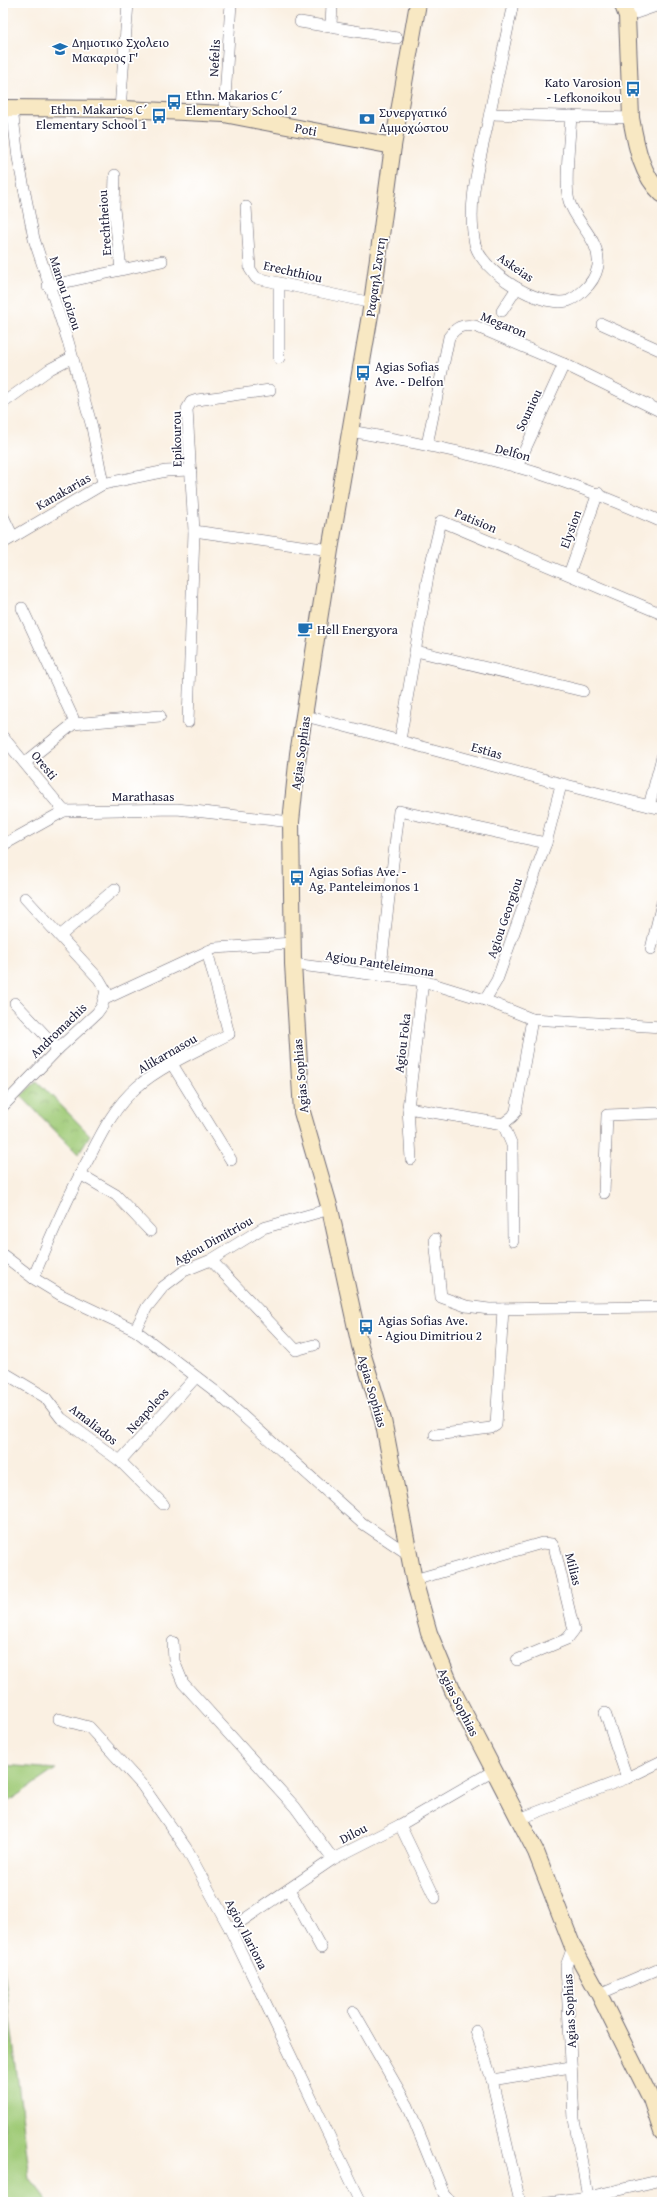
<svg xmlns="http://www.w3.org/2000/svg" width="665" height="2205" viewBox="0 0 665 2205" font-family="'Gentium Book Plus',serif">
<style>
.green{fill:#9fca76;stroke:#607658}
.park{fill:url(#park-crowns);stroke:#607658}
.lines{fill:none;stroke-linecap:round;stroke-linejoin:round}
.street-casing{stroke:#6e6a75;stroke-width:12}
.secondary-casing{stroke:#6e6a75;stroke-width:18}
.street{stroke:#fff;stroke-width:11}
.secondary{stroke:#f8e8c3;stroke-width:16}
.labels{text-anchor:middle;stroke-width:3.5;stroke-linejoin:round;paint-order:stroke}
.poi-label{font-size:13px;fill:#22223b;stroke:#fff;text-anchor:start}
.street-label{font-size:13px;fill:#22223b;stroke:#fff}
</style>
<defs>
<pattern id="park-crowns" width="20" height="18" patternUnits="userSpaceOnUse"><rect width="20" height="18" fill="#9fca76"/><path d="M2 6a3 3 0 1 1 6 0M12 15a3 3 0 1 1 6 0" fill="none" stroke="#89ad67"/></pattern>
</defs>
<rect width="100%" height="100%" fill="#fff"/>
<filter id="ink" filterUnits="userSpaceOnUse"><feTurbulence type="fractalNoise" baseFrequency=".025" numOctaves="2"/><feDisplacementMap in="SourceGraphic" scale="8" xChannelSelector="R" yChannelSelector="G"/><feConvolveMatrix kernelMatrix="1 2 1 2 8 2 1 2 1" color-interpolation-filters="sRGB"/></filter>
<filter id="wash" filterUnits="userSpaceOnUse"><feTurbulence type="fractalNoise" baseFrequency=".012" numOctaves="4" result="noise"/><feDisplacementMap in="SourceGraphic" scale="16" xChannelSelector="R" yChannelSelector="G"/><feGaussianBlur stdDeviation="0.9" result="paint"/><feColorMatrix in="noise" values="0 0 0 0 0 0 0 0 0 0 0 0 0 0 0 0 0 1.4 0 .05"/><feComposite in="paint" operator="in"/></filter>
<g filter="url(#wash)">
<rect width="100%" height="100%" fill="#faf0e2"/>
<g class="green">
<polygon points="3,1765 56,1769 3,1805"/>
<polygon points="3,1961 30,2178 48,2202 3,2202"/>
</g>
<polygon class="park" points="37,1081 90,1135 78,1154 21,1096"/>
</g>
<g filter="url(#ink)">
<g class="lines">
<g class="street-casing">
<g id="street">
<path d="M513 3C505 43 496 82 488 122 480 161 466 204 475 244 482 272 539 308 568 301 573 299 579 295 583 291 591 284 596 276 598 266 601 240 576 224 569 201 564 184 570 136 571 116"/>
<polyline points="627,16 662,4"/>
<polyline points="300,22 397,38"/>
<polyline points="331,26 332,3"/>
<polyline points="12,109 18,158 34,239 68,341 92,427 103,484"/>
<polyline points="120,109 128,3"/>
<polyline points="224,114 231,3"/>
<polyline points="490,114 631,118"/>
<polyline points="115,175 114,209 121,269"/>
<polyline points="246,207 250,269 256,278 372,303"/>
<polyline points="279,284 279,358"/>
<polyline points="48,286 162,261"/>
<polyline points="502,311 517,288"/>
<polyline points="602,324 662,351"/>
<polyline points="3,403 50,369 71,358"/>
<path d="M350 431C406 441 462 451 517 467 567 481 615 501 662 522"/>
<path d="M427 445 449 337C456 327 462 324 475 326L564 364 662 412"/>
<polyline points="517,467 564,364"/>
<polyline points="3,516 13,537"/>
<polyline points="194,531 330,550"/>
<polyline points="3,543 103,484 166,471 191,470"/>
<polyline points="569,574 598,493"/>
<polyline points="22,608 73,718 73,724"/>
<polyline points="416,651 583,691"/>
<path d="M305 716C424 746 542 781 662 809"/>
<polyline points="188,722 194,531 187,409 191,402 197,400 270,390"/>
<polyline points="3,737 64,811"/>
<polyline points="400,740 428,576 441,521 662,614"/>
<polyline points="26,762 73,724 160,716"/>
<polyline points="649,806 662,757"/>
<polyline points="3,845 64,811 177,809 291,822"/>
<polyline points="60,936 115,889"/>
<polyline points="651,949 662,903"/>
<polyline points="293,964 423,981 485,1000 532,1019 662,1027"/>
<polyline points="380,975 399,811 546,843"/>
<polyline points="105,999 215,948 293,943"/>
<polyline points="485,1000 497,980 546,843 561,785"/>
<polyline points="15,1003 58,1049"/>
<polyline points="172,1064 231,1160"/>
<polyline points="3,1106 58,1049 97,1013 102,1006 106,991 99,979 25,898"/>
<polyline points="408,1108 503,1124"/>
<polyline points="503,1124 512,1145 513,1241"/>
<polyline points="503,1124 513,1116 516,1111 532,1019"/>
<polyline points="411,1159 408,1108 423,981"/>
<polyline points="80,1174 116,1195 150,1231"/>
<polyline points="604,1193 607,1115 662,1113"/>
<polyline points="435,1239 441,1297 466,1306 489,1309 662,1307"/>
<polyline points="3,1255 33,1278 61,1295 135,1330 215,1391 362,1523 411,1556"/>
<polyline points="211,1260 296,1350 314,1345"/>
<path d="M33 1278C51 1236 69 1194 91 1154 103 1130 116 1105 137 1087 161 1066 200 1049 229 1034L207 951"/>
<polyline points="135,1330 147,1307 163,1287 184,1271 211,1260 263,1228 330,1209"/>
<polyline points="3,1372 45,1397 61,1418 120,1461 163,1504"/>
<polyline points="435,1435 491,1428 496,1425 503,1309"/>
<polyline points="120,1461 196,1377"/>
<polyline points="414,1580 542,1543 552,1544 555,1550 574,1630 567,1639 517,1660"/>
<polyline points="173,1642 174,1661 183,1683 295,1807 333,1859"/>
<polyline points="605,1713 627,1778"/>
<polyline points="59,1719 89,1727 142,1785 186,1848 230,1929 361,2202"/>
<polyline points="519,1819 627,1778 662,1761"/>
<polyline points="400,1825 435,1898"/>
<polyline points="289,1889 321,1948"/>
<polyline points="230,1929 333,1859 400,1825 495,1770"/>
<polyline points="573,1947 566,1966 574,2119 589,2202"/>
<polyline points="599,1994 662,1967"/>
<polyline points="354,2012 408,2106 444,2194 451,2202"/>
<polyline points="476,2031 492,2080 520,2202"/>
<polyline points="492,2080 571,2067"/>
<polyline points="548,2202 588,2197 662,2180"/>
</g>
</g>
<g class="secondary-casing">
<g id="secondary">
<polyline points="418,3 393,146 372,303 330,550 298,754 291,822 293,964 302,1112 330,1209 360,1346 383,1420 414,1580 429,1633 453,1691 536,1852 573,1947 599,1994 651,2099 662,2132"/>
<path d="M622 3 627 16 631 118C636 145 641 175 662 194"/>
<polyline points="3,108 124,109 224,114 393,146"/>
</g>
</g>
<use href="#street" class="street"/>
<use href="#secondary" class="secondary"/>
</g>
</g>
<defs>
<g id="school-bare" transform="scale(1.2)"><path d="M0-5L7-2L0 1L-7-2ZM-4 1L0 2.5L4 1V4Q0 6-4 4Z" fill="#1f6fb2" stroke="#fff" stroke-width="2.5" paint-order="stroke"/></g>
<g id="bus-bare" transform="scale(1.2)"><path d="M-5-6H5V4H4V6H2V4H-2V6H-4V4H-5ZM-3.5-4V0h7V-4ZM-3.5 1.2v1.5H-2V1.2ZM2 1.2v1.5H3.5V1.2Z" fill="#1f6fb2" stroke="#fff" stroke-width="2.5" paint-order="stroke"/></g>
<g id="bank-bare" transform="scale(1.2)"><path d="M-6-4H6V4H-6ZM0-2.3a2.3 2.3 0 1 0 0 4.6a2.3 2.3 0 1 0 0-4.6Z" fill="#1f6fb2" stroke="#fff" stroke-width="2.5" paint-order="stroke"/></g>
<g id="cafe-bare" transform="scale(1.2)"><path d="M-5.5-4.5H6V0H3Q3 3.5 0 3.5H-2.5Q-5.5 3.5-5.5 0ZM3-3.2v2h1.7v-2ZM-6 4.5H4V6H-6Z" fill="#1f6fb2" stroke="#fff" stroke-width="2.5" paint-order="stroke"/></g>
</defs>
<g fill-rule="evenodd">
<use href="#school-bare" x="60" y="49"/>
<use href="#bus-bare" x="633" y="89"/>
<use href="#bus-bare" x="174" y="102"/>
<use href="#bus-bare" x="159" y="116"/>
<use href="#bank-bare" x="367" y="119"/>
<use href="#bus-bare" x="363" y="373"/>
<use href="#cafe-bare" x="305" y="629"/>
<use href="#bus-bare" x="297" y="878"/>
<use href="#bus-bare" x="366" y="1327"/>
</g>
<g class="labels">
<g class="poi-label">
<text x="72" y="47">Δημοτικο Σχολειο<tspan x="72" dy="15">Μακαριος Γ'</tspan></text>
<text x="621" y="87" text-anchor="end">Kato Varosion<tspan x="621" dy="15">- Lefkonoikou</tspan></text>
<text x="186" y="100">Ethn. Makarios C´<tspan x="186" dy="15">Elementary School 2</tspan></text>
<text x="147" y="114" text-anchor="end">Ethn. Makarios C´<tspan x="147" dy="15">Elementary School 1</tspan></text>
<text x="379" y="117">Συνεργατικό<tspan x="379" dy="15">Αμμοχώστου</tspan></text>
<text x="375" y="371">Agias Sofias<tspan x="375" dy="15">Ave. - Delfon</tspan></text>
<text x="317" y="634">Hell Energyora</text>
<text x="309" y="876">Agias Sofias Ave. -<tspan x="309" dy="15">Ag. Panteleimonos 1</tspan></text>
<text x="378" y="1325">Agias Sofias Ave.<tspan x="378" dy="15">- Agiou Dimitriou 2</tspan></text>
</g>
<g class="street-label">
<text transform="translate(214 58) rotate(-87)" y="5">Nefelis</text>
<text transform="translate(306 129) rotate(11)" y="5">Poti</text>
<text transform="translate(104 223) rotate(-94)" y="5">Erechtheiou</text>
<text transform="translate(516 267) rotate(34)" y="5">Askeias</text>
<text transform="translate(293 271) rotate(13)" y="5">Erechthiou</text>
<text transform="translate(375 277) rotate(-82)" y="5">Ραφαηλ Σαντη</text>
<text transform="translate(66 293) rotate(72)" y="5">Manou Loizou</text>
<text transform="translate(504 324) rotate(22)" y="5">Megaron</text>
<text transform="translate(528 410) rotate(-65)" y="5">Souniou</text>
<text transform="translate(176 439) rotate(-91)" y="5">Epikourou</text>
<text transform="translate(513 452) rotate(15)" y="5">Delfon</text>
<text transform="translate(63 491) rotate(-30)" y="5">Kanakarias</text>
<text transform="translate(476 520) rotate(23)" y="5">Patision</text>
<text transform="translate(570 529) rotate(-70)" y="5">Elysion</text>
<text transform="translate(487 750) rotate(16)" y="5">Estias</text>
<text transform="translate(300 753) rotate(-82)" y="5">Agias Sophias</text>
<text transform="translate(45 765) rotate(51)" y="5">Oresti</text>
<text x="143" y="801">Marathasas</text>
<text transform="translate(504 918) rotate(-71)" y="5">Agiou Georgiou</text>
<text transform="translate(380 963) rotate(9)" y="5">Agiou Panteleimona</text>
<text transform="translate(58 1030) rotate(-44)" y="5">Andromachis</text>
<text transform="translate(402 1043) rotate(-83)" y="5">Agiou Foka</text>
<text transform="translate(167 1053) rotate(-30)" y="5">Alikarnasou</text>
<text transform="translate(300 1076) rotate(-95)" y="5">Agias Sophias</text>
<text transform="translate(213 1240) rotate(-29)" y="5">Agiou Dimitriou</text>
<text transform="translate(373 1391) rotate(74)" y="5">Agias Sophias</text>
<text transform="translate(147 1410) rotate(-48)" y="5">Neapoleos</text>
<text transform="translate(94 1424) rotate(38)" y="5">Amaliados</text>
<text transform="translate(574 1569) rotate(76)" y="5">Milias</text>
<text transform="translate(459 1702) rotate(63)" y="5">Agias Sophias</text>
<text transform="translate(353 1833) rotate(-27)" y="5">Dilou</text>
<text transform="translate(247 1934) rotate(63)" y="5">Agioy Ilariona</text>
<text transform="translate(569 2011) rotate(-93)" y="5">Agias Sophias</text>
</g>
</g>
<rect width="665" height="2205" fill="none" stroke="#fff" stroke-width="16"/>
</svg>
